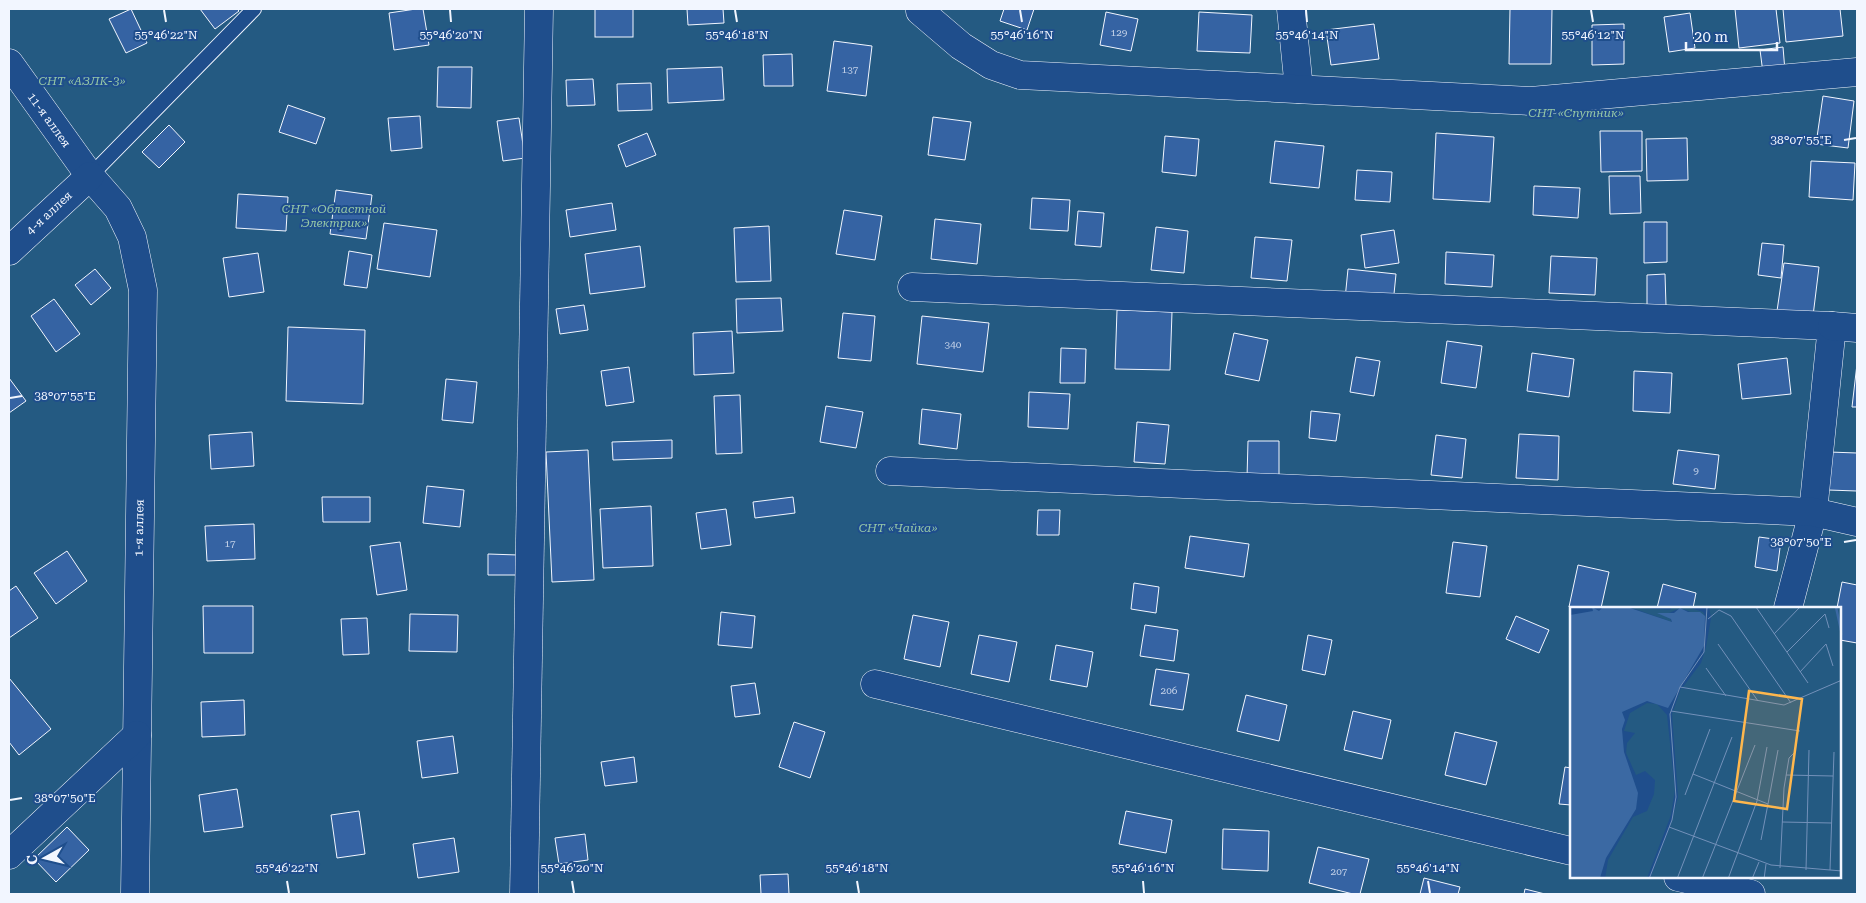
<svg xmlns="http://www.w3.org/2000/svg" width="1866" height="903" viewBox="0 0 1866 903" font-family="'Roboto Serif',serif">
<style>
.green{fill:#245a82;stroke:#a8bbd7;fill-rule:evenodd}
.building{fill:#3563a3;stroke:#f2f6ff}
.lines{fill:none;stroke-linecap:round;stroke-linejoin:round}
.service-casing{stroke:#f2f6ff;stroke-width:16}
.minor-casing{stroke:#f2f6ff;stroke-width:29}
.service{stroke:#1f4e8c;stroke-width:14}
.minor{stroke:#1f4e8c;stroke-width:28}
.ticks{fill:none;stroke:#f2f6ff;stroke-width:2}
.labels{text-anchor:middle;stroke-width:4;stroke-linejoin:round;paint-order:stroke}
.number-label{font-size:10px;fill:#c3d1e8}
.park-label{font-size:12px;font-style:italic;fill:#97c8a6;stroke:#1f4e8c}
.street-label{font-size:12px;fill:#f2f6ff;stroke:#1f4e8c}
.inset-river{fill:none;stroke:#3b69a3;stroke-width:2.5}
.inset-road{fill:none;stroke:#7391ba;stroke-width:1}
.view{fill:#ffb74d;fill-opacity:0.15;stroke:#ffb74d;stroke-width:2.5}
.inset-edge{fill:none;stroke:#f2f6ff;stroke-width:2.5}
.ticks-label{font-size:12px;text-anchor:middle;fill:#f2f6ff;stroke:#1f4e8c;stroke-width:4;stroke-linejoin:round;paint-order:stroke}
</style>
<rect width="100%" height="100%" fill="#1f4e8c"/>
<path class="green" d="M9 9H1857V894H9ZM1571 608H1840V877H1571Z"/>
<g class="building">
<polygon points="131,9 147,43 126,53 109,19"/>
<polygon points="200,9 237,9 239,11 215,29"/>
<polygon points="416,9 423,9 429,45 394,50 389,13"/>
<rect x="595" y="9" width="38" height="28"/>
<polygon points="687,9 723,9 724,23 688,25"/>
<polygon points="1004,9 1034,9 1027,30 1000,21"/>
<polygon points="1510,9 1552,9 1551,64 1509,64"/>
<polygon points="1735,9 1776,9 1780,43 1739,48"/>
<polygon points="1783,9 1840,9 1843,36 1786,42"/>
<polygon points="1106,12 1138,19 1131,51 1100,45"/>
<polygon points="1199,12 1252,15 1250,53 1197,51"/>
<polygon points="1690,13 1695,48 1669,52 1664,17"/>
<polygon points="1374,24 1379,59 1331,65 1326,30"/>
<polygon points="1624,24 1624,64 1592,65 1592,25"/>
<polygon points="834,41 872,46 866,96 827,91"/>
<polygon points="1783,47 1785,71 1763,73 1760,50"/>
<polygon points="792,54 793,86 764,86 763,55"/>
<polygon points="438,67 472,67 471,108 437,107"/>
<polygon points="722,67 724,100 668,103 667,69"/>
<polygon points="593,79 595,105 567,106 566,80"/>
<polygon points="651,83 652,110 618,111 617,84"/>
<polygon points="1823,96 1854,101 1848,148 1816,144"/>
<polygon points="288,105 325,118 316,144 279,132"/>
<polygon points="420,116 422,148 391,151 388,118"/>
<polygon points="933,117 971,122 965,160 928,155"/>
<polygon points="519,118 525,158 503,161 497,121"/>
<polygon points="169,125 185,142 159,168 142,152"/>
<polygon points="1600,131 1642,131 1642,171 1601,172"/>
<polygon points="647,133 656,155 626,167 618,145"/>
<polygon points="1436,133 1494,137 1490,202 1433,199"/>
<polygon points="1165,136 1199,139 1196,176 1162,172"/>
<polygon points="1687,138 1688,180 1647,181 1646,139"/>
<polygon points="1275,141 1324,146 1319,188 1270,183"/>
<polygon points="1811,161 1855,163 1853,200 1809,197"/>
<polygon points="1357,170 1392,172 1390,202 1355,200"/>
<polygon points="1609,176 1640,176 1641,213 1610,214"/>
<polygon points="1534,186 1580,188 1578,218 1533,215"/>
<polygon points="336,190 372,195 366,239 330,234"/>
<polygon points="238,194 288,197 286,231 236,228"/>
<polygon points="1032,198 1070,200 1068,231 1030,229"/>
<polygon points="612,203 616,230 570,237 566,210"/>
<polygon points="844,210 882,216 875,260 836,254"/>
<polygon points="1078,211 1104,213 1101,247 1075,245"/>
<polygon points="935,219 981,224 977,264 931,259"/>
<polygon points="1644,222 1667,222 1667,262 1644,263"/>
<polygon points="384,223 437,230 430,277 377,269"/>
<polygon points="769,226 771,281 736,282 734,228"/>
<polygon points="1156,227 1188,231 1184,273 1151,270"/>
<polygon points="1394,230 1399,263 1365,268 1361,235"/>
<polygon points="1255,237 1292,240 1287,281 1251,278"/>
<polygon points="1762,243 1784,245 1781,278 1758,275"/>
<polygon points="640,246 645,287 590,294 585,254"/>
<polygon points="349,251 372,255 367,288 344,285"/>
<polygon points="1446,252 1494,255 1492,287 1445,284"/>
<polygon points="258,253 264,292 229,297 223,258"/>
<polygon points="1551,256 1597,258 1595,295 1549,293"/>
<polygon points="1784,263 1819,267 1813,316 1777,311"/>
<polygon points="95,269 111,288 91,305 75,285"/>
<polygon points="1348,269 1396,274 1393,304 1345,299"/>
<polygon points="1665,274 1666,306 1647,306 1647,275"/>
<polygon points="781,298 783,331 737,333 736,299"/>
<polygon points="54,299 80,334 56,352 31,316"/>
<polygon points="584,305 588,330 560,334 556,309"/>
<polygon points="1117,310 1172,312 1170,370 1115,369"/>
<polygon points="843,313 875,316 871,361 838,358"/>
<polygon points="922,316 989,323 983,372 917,364"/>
<polygon points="288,327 365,330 363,404 286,401"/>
<polygon points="732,331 734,373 694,375 693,333"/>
<polygon points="1234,333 1268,340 1259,381 1225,374"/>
<polygon points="1447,341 1482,346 1476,388 1441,383"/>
<polygon points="1061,348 1086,349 1085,383 1060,383"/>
<polygon points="1532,353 1574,359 1569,397 1527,391"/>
<polygon points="1356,357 1380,361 1374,396 1350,392"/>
<polygon points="1787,358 1791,394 1742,399 1738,364"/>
<polygon points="1857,364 1857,407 1852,407"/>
<polygon points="629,367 634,402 606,406 601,371"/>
<polygon points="1634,371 1672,373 1670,413 1633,411"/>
<polygon points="9,378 26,401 9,413"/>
<polygon points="446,379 477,382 473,423 442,420"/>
<polygon points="1029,392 1070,394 1068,429 1028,427"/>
<polygon points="740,395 742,453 716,454 714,396"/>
<polygon points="826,406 863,412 856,448 820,442"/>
<polygon points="922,409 961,414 957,449 919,444"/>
<polygon points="1311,411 1340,414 1336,441 1309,438"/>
<polygon points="1137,422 1169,425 1165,464 1134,462"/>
<polygon points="252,432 254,466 211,469 209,435"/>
<polygon points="1519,434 1559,436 1558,480 1516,478"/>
<polygon points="1436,435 1466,439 1462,478 1431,475"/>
<polygon points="672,440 672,458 613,460 612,442"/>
<polygon points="1248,441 1279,441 1279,478 1247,478"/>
<polygon points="588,450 594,580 552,582 546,452"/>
<polygon points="1678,450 1719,455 1715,489 1673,484"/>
<polygon points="1829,452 1857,453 1857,491 1828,490"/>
<polygon points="427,486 464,490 460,527 423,523"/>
<polygon points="322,497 370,497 370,522 323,522"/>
<polygon points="793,497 795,513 755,518 753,502"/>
<polygon points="651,506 653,566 603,568 600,509"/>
<polygon points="726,509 731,545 701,549 696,513"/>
<polygon points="1038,510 1060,510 1059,535 1037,535"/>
<polygon points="254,524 255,559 207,561 205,526"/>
<polygon points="1190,536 1249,544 1244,577 1185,568"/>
<polygon points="1759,537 1781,540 1777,571 1755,567"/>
<polygon points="400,542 407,590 377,595 370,546"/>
<polygon points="1453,542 1487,546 1480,597 1446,593"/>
<polygon points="67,551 87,581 56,604 34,573"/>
<polygon points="488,554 518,555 518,575 488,575"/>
<polygon points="1578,565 1609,572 1601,608 1569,607"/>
<polygon points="1842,582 1857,585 1857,643 1840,640 1840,608 1837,608"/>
<polygon points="1134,583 1159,587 1156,613 1131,609"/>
<polygon points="1663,584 1696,593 1693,608 1657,608"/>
<polygon points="16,586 38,618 9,638 9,591"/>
<polygon points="203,606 253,606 253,653 204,653"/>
<polygon points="721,612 755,616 752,648 718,645"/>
<polygon points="410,614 458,615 457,652 409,651"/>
<polygon points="913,615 949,622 940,667 904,659"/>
<polygon points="1516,616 1549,630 1539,653 1506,639"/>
<polygon points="367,618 369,654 343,655 341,619"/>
<polygon points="1145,625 1178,630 1174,661 1140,656"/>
<polygon points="979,635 1017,642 1009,682 971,674"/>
<polygon points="1308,635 1332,640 1325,675 1302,670"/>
<polygon points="1056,645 1093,652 1087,687 1050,680"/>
<polygon points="1156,669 1189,674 1183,710 1150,705"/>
<polygon points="9,678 51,729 19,755 9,742"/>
<polygon points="755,683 760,714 735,717 731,686"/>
<polygon points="1246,695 1287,705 1279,741 1237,731"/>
<polygon points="244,700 245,735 202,737 201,702"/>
<polygon points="1353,711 1391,720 1382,759 1344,750"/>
<polygon points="794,722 825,732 810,778 779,767"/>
<polygon points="1455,732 1497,742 1486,785 1445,775"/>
<polygon points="453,736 458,773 422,778 417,741"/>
<polygon points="634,757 637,782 605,786 601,762"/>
<polygon points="1565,767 1571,768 1571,805 1559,804"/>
<polygon points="237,789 243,827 204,832 199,795"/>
<polygon points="359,811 365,854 337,858 331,815"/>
<polygon points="1126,811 1172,820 1166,853 1119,844"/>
<polygon points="67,827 89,850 56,882 34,859"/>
<polygon points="1223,829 1269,831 1268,871 1222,869"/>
<polygon points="585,834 588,860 559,864 555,838"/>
<polygon points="454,838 459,872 418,878 413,844"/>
<polygon points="1318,847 1369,859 1360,894 1353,894 1309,883"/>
<polygon points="788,874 789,894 761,894 760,875"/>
<polygon points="1424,878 1460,887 1458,894 1420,894"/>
<polygon points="1525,889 1545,894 1524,894"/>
</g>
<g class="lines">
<g class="service-casing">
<polyline id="service" points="90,176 254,9"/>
</g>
<g class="minor-casing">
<g id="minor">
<polyline points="1291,9 1299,89"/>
<polyline points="920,11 961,46 991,65 1020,75 1531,101 1857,72"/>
<polyline points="9,63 90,176 118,208 132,237 143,290 135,894"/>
<polyline points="9,251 90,176"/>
<polyline points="912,287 1832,326 1813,512 1788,608"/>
<polyline points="1832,326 1857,328"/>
<polyline points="890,471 1813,512 1857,522"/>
<polyline points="875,684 1571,851"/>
<polyline points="9,855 137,735"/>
<polyline points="1678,877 1751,894"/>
<polyline points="524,894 539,9"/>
</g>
</g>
<use href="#service" class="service"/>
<use href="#minor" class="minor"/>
</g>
<path class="ticks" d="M164 10 166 22M450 10 451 22M735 10 737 22M1020 10 1022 22M1306 10 1307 22M1591 10 1593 22M1844 140 1856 138M10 398 22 396M1844 542 1856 540M10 800 22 798M287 881 289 893M572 881 574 893M857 881 859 893M1143 881 1144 893M1428 881 1430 893"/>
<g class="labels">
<g class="number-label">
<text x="1119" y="36">129</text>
<text x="850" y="73">137</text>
<text x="953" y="348">340</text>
<text x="1696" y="474">9</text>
<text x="230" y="547">17</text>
<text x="1169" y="694">206</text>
<text x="1339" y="875">207</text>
</g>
<g class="park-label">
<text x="82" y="85">СНТ «АЗЛК-3»</text>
<text x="1576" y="117">СНТ «Спутник»</text>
<text x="334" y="213">СНТ «Областной<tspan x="334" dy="14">Электрик»</tspan></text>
<text x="898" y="532">СНТ «Чайка»</text>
</g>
<g class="street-label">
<text transform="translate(49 120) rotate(54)" y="4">11-я аллея</text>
<text transform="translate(49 213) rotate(-43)" y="4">4-я аллея</text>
<text transform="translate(139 528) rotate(-89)" y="4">1-я аллея</text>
</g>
</g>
<g transform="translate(1570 607)">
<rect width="271" height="271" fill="#1f4e8c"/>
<path d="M59 0 100 3 102 0 121 1 133 5 136 11 110 1 97 7 102 15ZM139 0H271V271L80 272 100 220 108 190 102 107 111 81 123 83 113 80 131 56 136 40 141 11ZM77 96 87 97 97 108 105 183 101 208 77 271 35 272 38 253 63 210 77 204 84 187 85 173 75 164 66 168 56 146 57 136 65 126 54 124 60 106Z" fill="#245a82"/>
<path d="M22 0 29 4 33 0H57L102 15 101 12 87 6H104L110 1 118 5H130L135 9 134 39 98 101 77 94 52 105 55 113 52 122 54 145 68 186 66 202 36 251 30 271H0V8L23 4Z" fill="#3b69a3"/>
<path class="inset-river" d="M266 0 272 28"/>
<path class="inset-road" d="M186 0 238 76M138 12 149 3 161 9 221 96M204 27 230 0M148 37 188 94M217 45 255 7 259 21M136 61 156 89M230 65 256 37 263 59M110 80 214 98 272 73M101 104 230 124M123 167 198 197 208 143M216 168 263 169M115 188 140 122M212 215 262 216M99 220 201 258 272 264M191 233 198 197M210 261 214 181 219 151 224 146M236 263 239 143M260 263 264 145M79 272 102 213 106 190 100 107 110 80 134 45 137 0M107 272 162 130M132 272 185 138M158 272 187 194 197 140M182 272 189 255M194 272 196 257"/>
<path class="view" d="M179 84 232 92 217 202 164 194Z"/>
<rect width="271" height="271" class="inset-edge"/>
</g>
<g class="ticks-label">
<text x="166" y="39">55°46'22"N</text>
<text x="451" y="39">55°46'20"N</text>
<text x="737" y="39">55°46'18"N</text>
<text x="1022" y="39">55°46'16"N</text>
<text x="1307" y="39">55°46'14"N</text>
<text x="1593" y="39">55°46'12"N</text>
<text x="1801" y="144">38°07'55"E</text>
<text x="65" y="400">38°07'55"E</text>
<text x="1801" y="546">38°07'50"E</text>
<text x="65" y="802">38°07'50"E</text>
<text x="287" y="872">55°46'22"N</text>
<text x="572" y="872">55°46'20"N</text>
<text x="857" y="872">55°46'18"N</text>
<text x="1143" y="872">55°46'16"N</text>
<text x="1428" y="872">55°46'14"N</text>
</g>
<rect width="1866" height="903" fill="none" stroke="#f2f6ff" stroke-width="20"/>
<g transform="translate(45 858) rotate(262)" stroke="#1f4e8c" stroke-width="4" paint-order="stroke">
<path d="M0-4L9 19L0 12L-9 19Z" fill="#f2f6ff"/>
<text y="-8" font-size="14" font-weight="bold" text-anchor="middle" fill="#f2f6ff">С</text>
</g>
<path d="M1686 42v8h91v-8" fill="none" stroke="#f2f6ff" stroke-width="2.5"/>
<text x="1694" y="42" font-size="15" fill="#f2f6ff" stroke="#1f4e8c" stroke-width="4" paint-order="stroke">20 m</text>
</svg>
